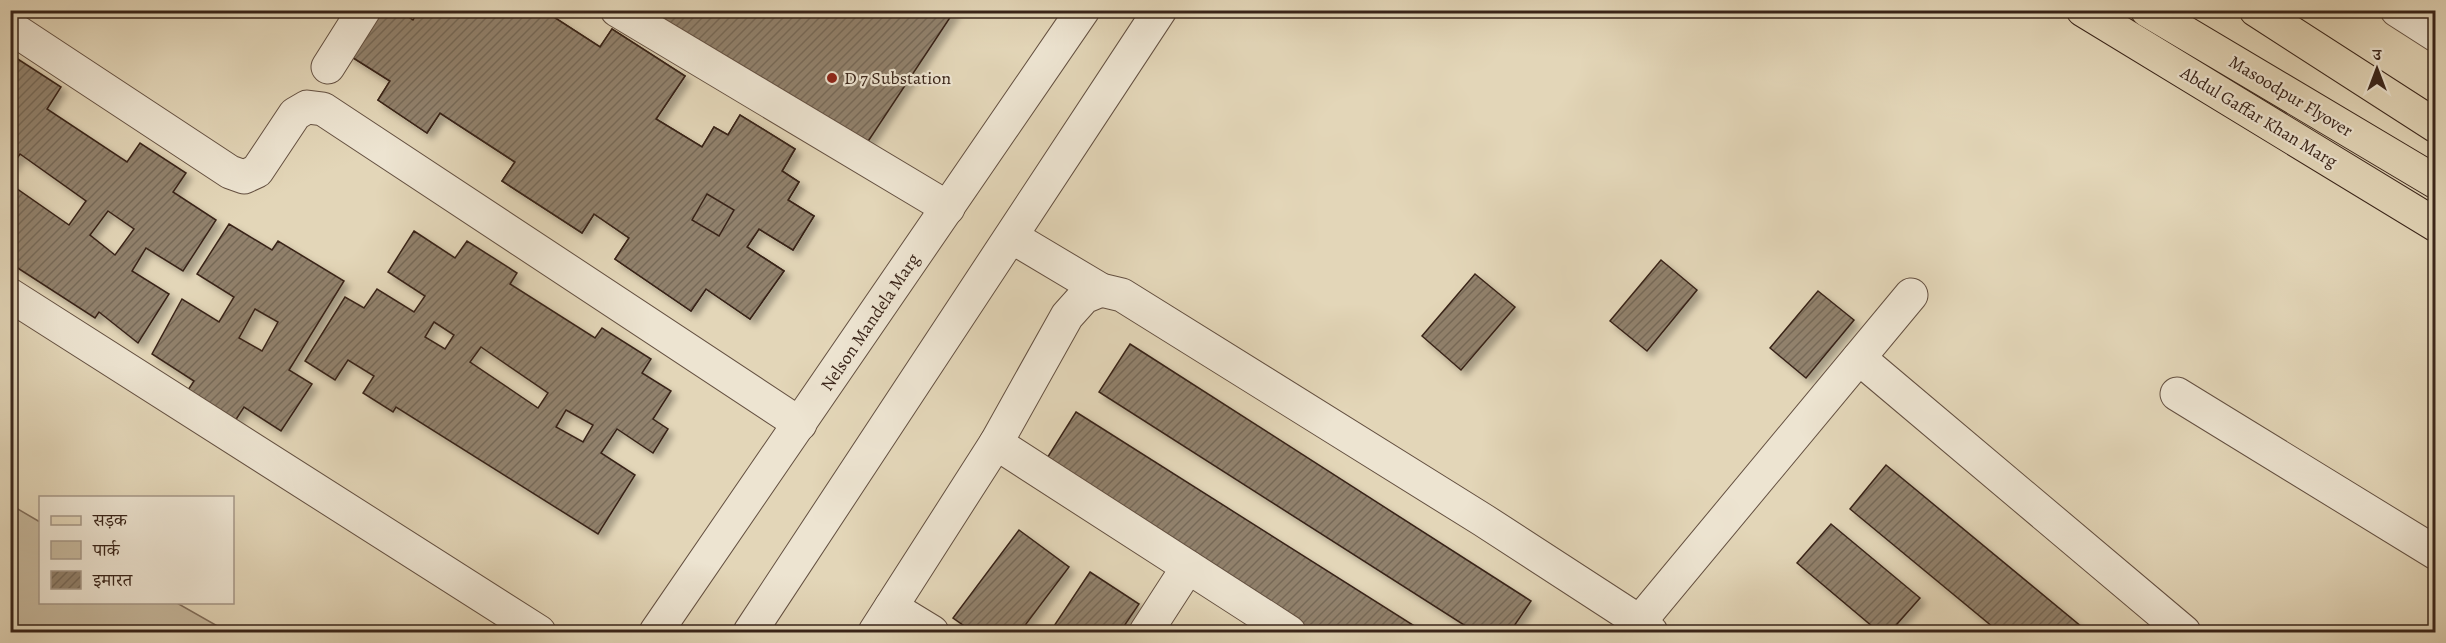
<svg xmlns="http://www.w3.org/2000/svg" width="2446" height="643" viewBox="0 0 2446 643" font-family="Alegreya,'Noto Serif Devanagari',serif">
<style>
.green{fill:#c6b89d;stroke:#806e5b;stroke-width:1.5}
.building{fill:url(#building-hatch);stroke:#392419;stroke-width:1.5;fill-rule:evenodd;filter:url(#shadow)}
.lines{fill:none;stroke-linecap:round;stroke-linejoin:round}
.minor-casing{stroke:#645041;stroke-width:35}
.major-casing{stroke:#392419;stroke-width:35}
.minor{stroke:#ede4d1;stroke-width:33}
.major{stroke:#e3d6b8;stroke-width:33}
.poi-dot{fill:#8f2418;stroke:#ede4d1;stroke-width:2}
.labels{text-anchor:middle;stroke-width:4.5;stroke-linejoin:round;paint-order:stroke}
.poi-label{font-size:18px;fill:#392419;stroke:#ede4d1;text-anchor:start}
.street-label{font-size:18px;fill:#392419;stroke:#ede4d1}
</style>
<defs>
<pattern id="building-hatch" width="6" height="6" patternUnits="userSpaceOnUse" patternTransform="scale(1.5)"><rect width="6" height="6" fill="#91816c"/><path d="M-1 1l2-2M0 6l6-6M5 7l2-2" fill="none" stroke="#776958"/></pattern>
<filter id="shadow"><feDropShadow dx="5.5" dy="5.5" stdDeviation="3" flood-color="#0004"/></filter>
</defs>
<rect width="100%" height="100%" fill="#e3d6b8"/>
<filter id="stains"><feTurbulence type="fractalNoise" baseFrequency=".00333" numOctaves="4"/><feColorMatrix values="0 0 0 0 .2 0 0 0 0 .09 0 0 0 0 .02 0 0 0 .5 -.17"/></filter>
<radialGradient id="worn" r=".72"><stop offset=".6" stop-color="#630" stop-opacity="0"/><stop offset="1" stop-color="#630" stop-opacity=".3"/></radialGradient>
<polygon class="green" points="11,505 40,522 40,602 177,603 228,632 11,632"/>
<g class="building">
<path d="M376 10H398L413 20 419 10H543L600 47 612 29 685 76 656 119 702 147 714 127 728 135 740 115 795 149 782 171 799 182 788 200 814 216 793 250 759 229 747 247 784 271 750 319 706 289 691 311 615 259 629 238 594 214 582 233 502 181 515 162 440 113 427 133 378 100 390 81 347 54ZM455 18 475 28 459 60 438 49ZM495 52 553 95 544 105 486 64ZM585 106 607 117 594 142 572 130ZM634 152 659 168 651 180 627 164Z"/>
<path d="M376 10H398L413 20 419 10H543L600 47 612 29 685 76 656 119 702 147 714 127 728 135 740 115 795 149 782 171 799 182 788 200 814 216 793 250 759 229 747 247 784 271 750 319 706 289 691 311 615 259 629 238 594 214 582 233 502 181 515 162 440 113 427 133 378 100 390 81 347 54ZM707 194 734 210 719 236 692 220Z"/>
<polygon points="644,10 955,10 865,146"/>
<path d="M10 54 61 87 47 109 127 162 140 143 186 173 173 192 216 220 183 271 146 248 132 271 169 294 138 343 99 312 95 318 10 263V184L69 225 86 201 20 154 10 169ZM108 211 134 229 115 255 90 235Z"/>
<path d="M229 224 272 250 278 241 344 281 289 370 312 384 281 431 244 407 235 421 188 390 194 381 152 354 182 299 219 322 234 297 197 274ZM255 309 278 322 262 351 239 338Z"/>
<path d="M414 231 455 258 467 241 517 273 510 284 595 338 602 328 651 359 642 373 671 391 653 419 668 429 653 453 617 429 601 453 635 475 598 534 396 407 393 412 363 393 374 376 348 360 335 380 305 361 345 297 364 308 377 289 414 312 425 296 388 272ZM434 322 454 335 445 349 425 337ZM481 347 548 393 538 408 470 362ZM566 410 593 425 583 442 556 427Z"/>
<polygon points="1661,260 1697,290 1647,351 1610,321"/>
<polygon points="1475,274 1515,307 1461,370 1422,336"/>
<polygon points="1818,291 1854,320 1806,378 1770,348"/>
<polygon points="1130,344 1531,601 1510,632 1475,632 1099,392"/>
<polygon points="1076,412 1424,632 1312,632 1044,463"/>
<polygon points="1886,465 2088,632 1999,632 1850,509"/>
<polygon points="1831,524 1920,598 1890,632 1879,632 1797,563"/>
<polygon points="1019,530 1069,567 1020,632 973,632 953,618"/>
<polygon points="1090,572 1139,604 1120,632 1050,632"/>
</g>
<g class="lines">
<g class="minor-casing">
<g id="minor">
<polyline points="617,10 948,208"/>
<polyline points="2397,10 2436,35"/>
<polyline points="10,27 230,172 244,177 257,171 295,114 307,107 323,109 800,424"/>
<polyline points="328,67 364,10"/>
<polyline points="1012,237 1101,290 1122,295 1483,520 1640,622 1651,632"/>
<polyline points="10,295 539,632"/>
<polyline points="1859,358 2184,632"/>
<polyline points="2177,394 2436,553"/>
<polyline points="996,443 1289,632"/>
<polyline points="891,607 932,632"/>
<polyline points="656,632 1083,10"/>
<polyline points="750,632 1160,10"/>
<polyline points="875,632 996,443 1067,316 1084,297 1101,290"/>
<polyline points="1146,632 1188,567"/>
<polyline points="1631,632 1911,295"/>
</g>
</g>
<g class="major-casing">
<g id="major">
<polyline points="2083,10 2436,225"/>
<polyline points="2147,10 2436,182"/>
<polyline points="2256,10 2436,126"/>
</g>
</g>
<use href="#minor" class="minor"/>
<use href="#major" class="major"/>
</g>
<circle class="poi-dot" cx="832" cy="78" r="6"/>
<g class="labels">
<g class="poi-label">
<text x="844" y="84">D 7 Substation</text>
</g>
<g class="street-label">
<text transform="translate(2291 96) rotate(31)" y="6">Masoodpur Flyover</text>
<text transform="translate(2259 117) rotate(31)" y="6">Abdul Gaffar Khan Marg</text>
<text transform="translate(870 322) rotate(-56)" y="6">Nelson Mandela Marg</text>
</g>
</g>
<rect width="2446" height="643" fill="none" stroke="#e3d6b8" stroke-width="36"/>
<rect x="12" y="12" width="2422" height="619" fill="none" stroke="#392419" stroke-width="3"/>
<rect x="18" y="18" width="2410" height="607" fill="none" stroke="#392419" stroke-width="1.5"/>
<rect x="39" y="496" width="195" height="108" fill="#ede4d1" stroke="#a59787" stroke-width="1.5"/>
<rect x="51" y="516" width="30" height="9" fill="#e3d6b8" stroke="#a59787" stroke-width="1.5"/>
<text x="93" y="526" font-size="18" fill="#392419">सड़क</text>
<rect x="51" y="541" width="30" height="18" fill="#c6b89d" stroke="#a59787" stroke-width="1.5"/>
<text x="93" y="556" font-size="18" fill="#392419">पार्क</text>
<rect x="51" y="571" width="30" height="18" fill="url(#building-hatch)" stroke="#a59787" stroke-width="1.5"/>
<text x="93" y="586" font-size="18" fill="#392419">इमारत</text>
<g transform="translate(2377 69)" stroke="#ede4d1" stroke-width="4.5" paint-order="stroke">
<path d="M0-4.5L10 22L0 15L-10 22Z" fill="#392419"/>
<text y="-9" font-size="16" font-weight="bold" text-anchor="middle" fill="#392419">उ</text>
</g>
<rect width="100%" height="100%" filter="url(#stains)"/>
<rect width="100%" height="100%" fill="url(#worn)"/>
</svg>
